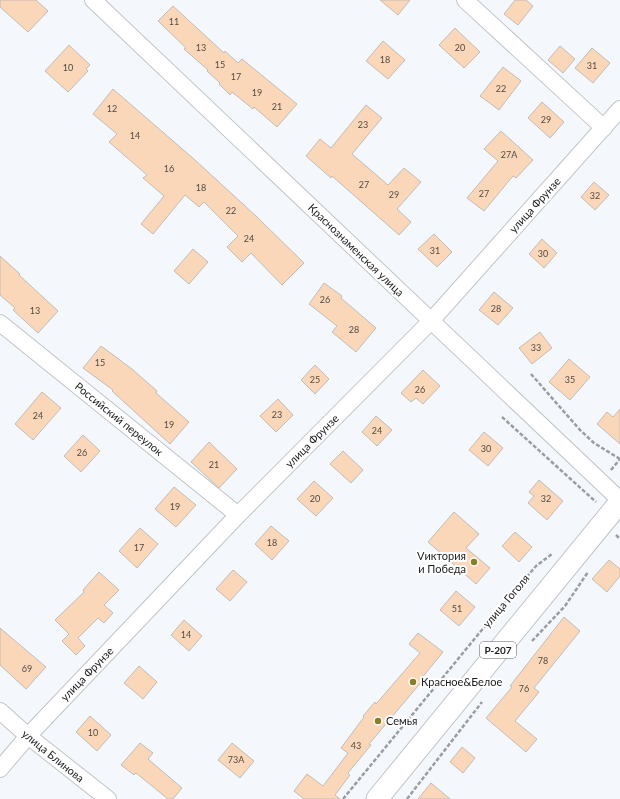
<svg xmlns="http://www.w3.org/2000/svg" width="620" height="799" viewBox="0 0 620 799" font-family="Lato,sans-serif">
<style>
.building{fill:#fbd7b9;stroke:#c1bcb9}
.lines{fill:none;stroke-linecap:round;stroke-linejoin:round}
.minor-casing{stroke:#c0c4c8;stroke-width:18}
.major-casing{stroke:#c0c4c8;stroke-width:23}
.path{stroke:#9a9da1;stroke-width:2.5;stroke-dasharray:4 2;stroke-linecap:butt}
.minor{stroke:#fff;stroke-width:16}
.major{stroke:#fff;stroke-width:21}
.poi-dot{fill:#887e25;stroke:#fff;stroke-width:1.5}
.labels{text-anchor:middle;stroke-width:4;stroke-linejoin:round;paint-order:stroke}
.number-label{font-size:9px;fill:#524a44}
.shield{fill:#fff;stroke:#5f5f61;stroke-width:1}
.shield-label{font-size:10px;font-weight:bold;fill:#1a1b1d}
.street-label{font-size:11px;fill:#1a1b1d;stroke:#fff}
.poi-label{font-size:11px;fill:#1a1b1d;stroke:#fff;text-anchor:start}
</style>
<rect width="100%" height="100%" fill="#f4f8fd"/>
<g class="building">
<polygon points="0,0 36,0 48,11 28,32 0,7"/>
<polygon points="380,0 410,0 398,15"/>
<polygon points="515,0 526,0 533,6 518,25 504,14"/>
<polygon points="173,6 224,53 225,51 238,63 242,59 297,104 277,127 254,107 253,109 232,92 230,95 219,84 220,83 207,71 208,70 184,49 186,48 158,21"/>
<polygon points="455,28 480,52 464,68 439,45"/>
<polygon points="383,41 405,60 388,79 366,61"/>
<polygon points="69,45 90,65 86,69 88,71 68,92 45,71"/>
<polygon points="560,46 575,59 563,73 548,60"/>
<polygon points="592,48 610,63 593,83 575,68"/>
<polygon points="503,67 521,81 499,110 480,96"/>
<polygon points="113,89 195,160 257,217 304,263 282,285 251,253 242,262 227,247 238,236 204,202 199,207 185,195 153,234 141,224 164,196 143,178 147,175 109,142 117,134 93,114"/>
<polygon points="542,102 564,122 550,138 528,118"/>
<polygon points="366,105 382,118 352,154 388,185 404,168 421,182 397,209 411,222 399,235 332,176 331,178 306,156 320,139 331,148"/>
<polygon points="501,131 533,160 516,178 513,176 484,211 467,198 498,161 484,149"/>
<polygon points="594,182 609,195 595,210 581,197"/>
<polygon points="434,234 452,252 437,267 418,249"/>
<polygon points="542,239 557,253 544,268 529,254"/>
<polygon points="193,249 208,262 189,284 174,271"/>
<polygon points="0,256 20,274 19,275 58,311 38,333 13,310 15,308 0,295"/>
<polygon points="324,283 342,296 341,298 376,328 356,352 332,332 337,326 309,304"/>
<polygon points="494,292 513,308 498,325 479,310"/>
<polygon points="540,332 552,348 532,364 519,348"/>
<polygon points="101,346 132,369 157,391 156,393 189,422 170,444 112,391 113,390 83,368"/>
<polygon points="569,359 590,377 570,400 549,382"/>
<polygon points="315,365 329,379 315,394 301,380"/>
<polygon points="423,370 440,386 423,404 416,398 411,402 401,393"/>
<polygon points="42,392 61,408 33,440 15,424"/>
<polygon points="278,399 293,415 276,432 260,416"/>
<polygon points="620,409 620,444 597,424 607,412 613,417"/>
<polygon points="376,416 392,430 377,446 362,432"/>
<polygon points="484,432 503,448 488,466 469,450"/>
<polygon points="83,435 100,451 81,472 64,456"/>
<polygon points="209,442 237,469 219,488 191,462"/>
<polygon points="343,451 363,470 351,483 330,464"/>
<polygon points="539,480 563,501 547,520 528,503 534,496 529,492"/>
<polygon points="314,481 333,498 316,516 297,499"/>
<polygon points="174,487 196,505 176,527 155,509"/>
<polygon points="454,512 479,534 466,548 490,568 476,584 428,542"/>
<polygon points="271,526 289,541 272,560 255,544"/>
<polygon points="140,528 158,544 137,568 119,551"/>
<polygon points="515,532 532,547 519,562 502,546"/>
<polygon points="609,560 620,569 620,576 607,592 592,579"/>
<polygon points="233,570 247,582 230,601 216,589"/>
<polygon points="99,572 119,590 104,605 113,613 104,623 98,618 78,638 85,646 76,655 62,641 69,634 55,620 84,592 83,590"/>
<polygon points="456,591 475,607 459,626 440,610"/>
<polygon points="564,617 580,631 534,688 539,692 515,721 537,739 526,752 486,718 512,687 510,686"/>
<polygon points="184,620 202,636 189,651 171,635"/>
<polygon points="0,628 46,667 26,689 0,665"/>
<polygon points="418,633 443,652 421,679 423,680 369,744 371,745 348,773 350,775 335,795 340,799 304,799 294,791 307,774 323,786 348,753 341,748 364,717 363,716 375,702 376,704 420,653 409,644"/>
<polygon points="139,666 157,682 143,699 124,683"/>
<polygon points="90,716 111,735 97,751 76,732"/>
<polygon points="140,743 153,753 148,759 182,788 173,799 168,799 136,773 134,775 121,765"/>
<polygon points="232,743 254,761 240,778 218,760"/>
<polygon points="462,747 475,758 463,773 450,762"/>
<polygon points="431,783 450,799 418,799"/>
</g>
<g class="lines">
<g class="minor-casing">
<g id="minor">
<polyline points="93,0 620,500"/>
<polyline points="465,0 604,128"/>
<polyline points="0,323 238,515"/>
<polyline points="0,711 28,736 108,799"/>
<polyline points="0,769 28,736 238,515 431,321 620,109"/>
</g>
</g>
<g class="major-casing">
<polyline id="major" points="377,799 620,502"/>
</g>
<g class="path">
<polyline points="531,374 580,430 594,443 620,459"/>
<polyline points="502,417 596,502"/>
<polyline points="611,470 620,459"/>
<polyline points="616,535 620,539"/>
<polyline points="532,641 565,606 588,572"/>
<polyline points="343,799 481,631 536,566 552,554"/>
<polyline points="407,799 482,702"/>
</g>
<use href="#minor" class="minor"/>
<use href="#major" class="major"/>
</g>
<g class="poi-dot">
<circle cx="474" cy="562" r="4"/>
<circle cx="413" cy="682" r="4"/>
<circle cx="378" cy="721" r="4"/>
</g>
<g class="labels">
<g class="number-label">
<text x="174" y="25">11</text>
<text x="201" y="51">13</text>
<text x="460" y="51">20</text>
<text x="385" y="63">18</text>
<text x="220" y="68">15</text>
<text x="592" y="69">31</text>
<text x="68" y="71">10</text>
<text x="236" y="80">17</text>
<text x="501" y="92">22</text>
<text x="257" y="96">19</text>
<text x="277" y="110">21</text>
<text x="112" y="112">12</text>
<text x="546" y="123">29</text>
<text x="363" y="128">23</text>
<text x="135" y="139">14</text>
<text x="509" y="158">27А</text>
<text x="169" y="172">16</text>
<text x="364" y="188">27</text>
<text x="201" y="191">18</text>
<text x="484" y="197">27</text>
<text x="394" y="198">29</text>
<text x="595" y="199">32</text>
<text x="231" y="214">22</text>
<text x="249" y="242">24</text>
<text x="435" y="254">31</text>
<text x="543" y="257">30</text>
<text x="325" y="303">26</text>
<text x="496" y="312">28</text>
<text x="35" y="314">13</text>
<text x="354" y="333">28</text>
<text x="536" y="351">33</text>
<text x="100" y="366">15</text>
<text x="315" y="383">25</text>
<text x="570" y="383">35</text>
<text x="420" y="393">26</text>
<text x="277" y="418">23</text>
<text x="38" y="419">24</text>
<text x="169" y="428">19</text>
<text x="377" y="434">24</text>
<text x="486" y="452">30</text>
<text x="82" y="456">26</text>
<text x="214" y="468">21</text>
<text x="315" y="502">20</text>
<text x="546" y="502">32</text>
<text x="175" y="510">19</text>
<text x="272" y="546">18</text>
<text x="139" y="551">17</text>
<text x="457" y="612">51</text>
<text x="186" y="638">14</text>
<text x="543" y="664">78</text>
<text x="27" y="672">69</text>
<text x="524" y="692">76</text>
<text x="93" y="736">10</text>
<text x="356" y="749">43</text>
<text x="236" y="763">73А</text>
</g>
<rect class="shield" x="480" y="642" width="36" height="16" rx="3"/>
<g class="shield-label">
<text x="498" y="654">Р-207</text>
</g>
<g class="street-label">
<text transform="translate(535 205) rotate(-48)" y="4">улица Фрунзе</text>
<text transform="translate(356 250) rotate(44)" y="4">Краснознаменская улица</text>
<text transform="translate(119 419) rotate(39)" y="4">Российский переулок</text>
<text transform="translate(312 441) rotate(-45)" y="4">улица Фрунзе</text>
<text transform="translate(506 601) rotate(-50)" y="4">улица Гоголя</text>
<text transform="translate(87 674) rotate(-46)" y="4">улица Фрунзе</text>
<text transform="translate(53 756) rotate(39)" y="4">улица Блинова</text>
</g>
<g class="poi-label">
<text x="466" y="560" text-anchor="end">Vиктория<tspan x="466" dy="13">и Победа</tspan></text>
<text x="421" y="686">Красное&amp;Белое</text>
<text x="386" y="725">Семья</text>
</g>
</g>
</svg>
